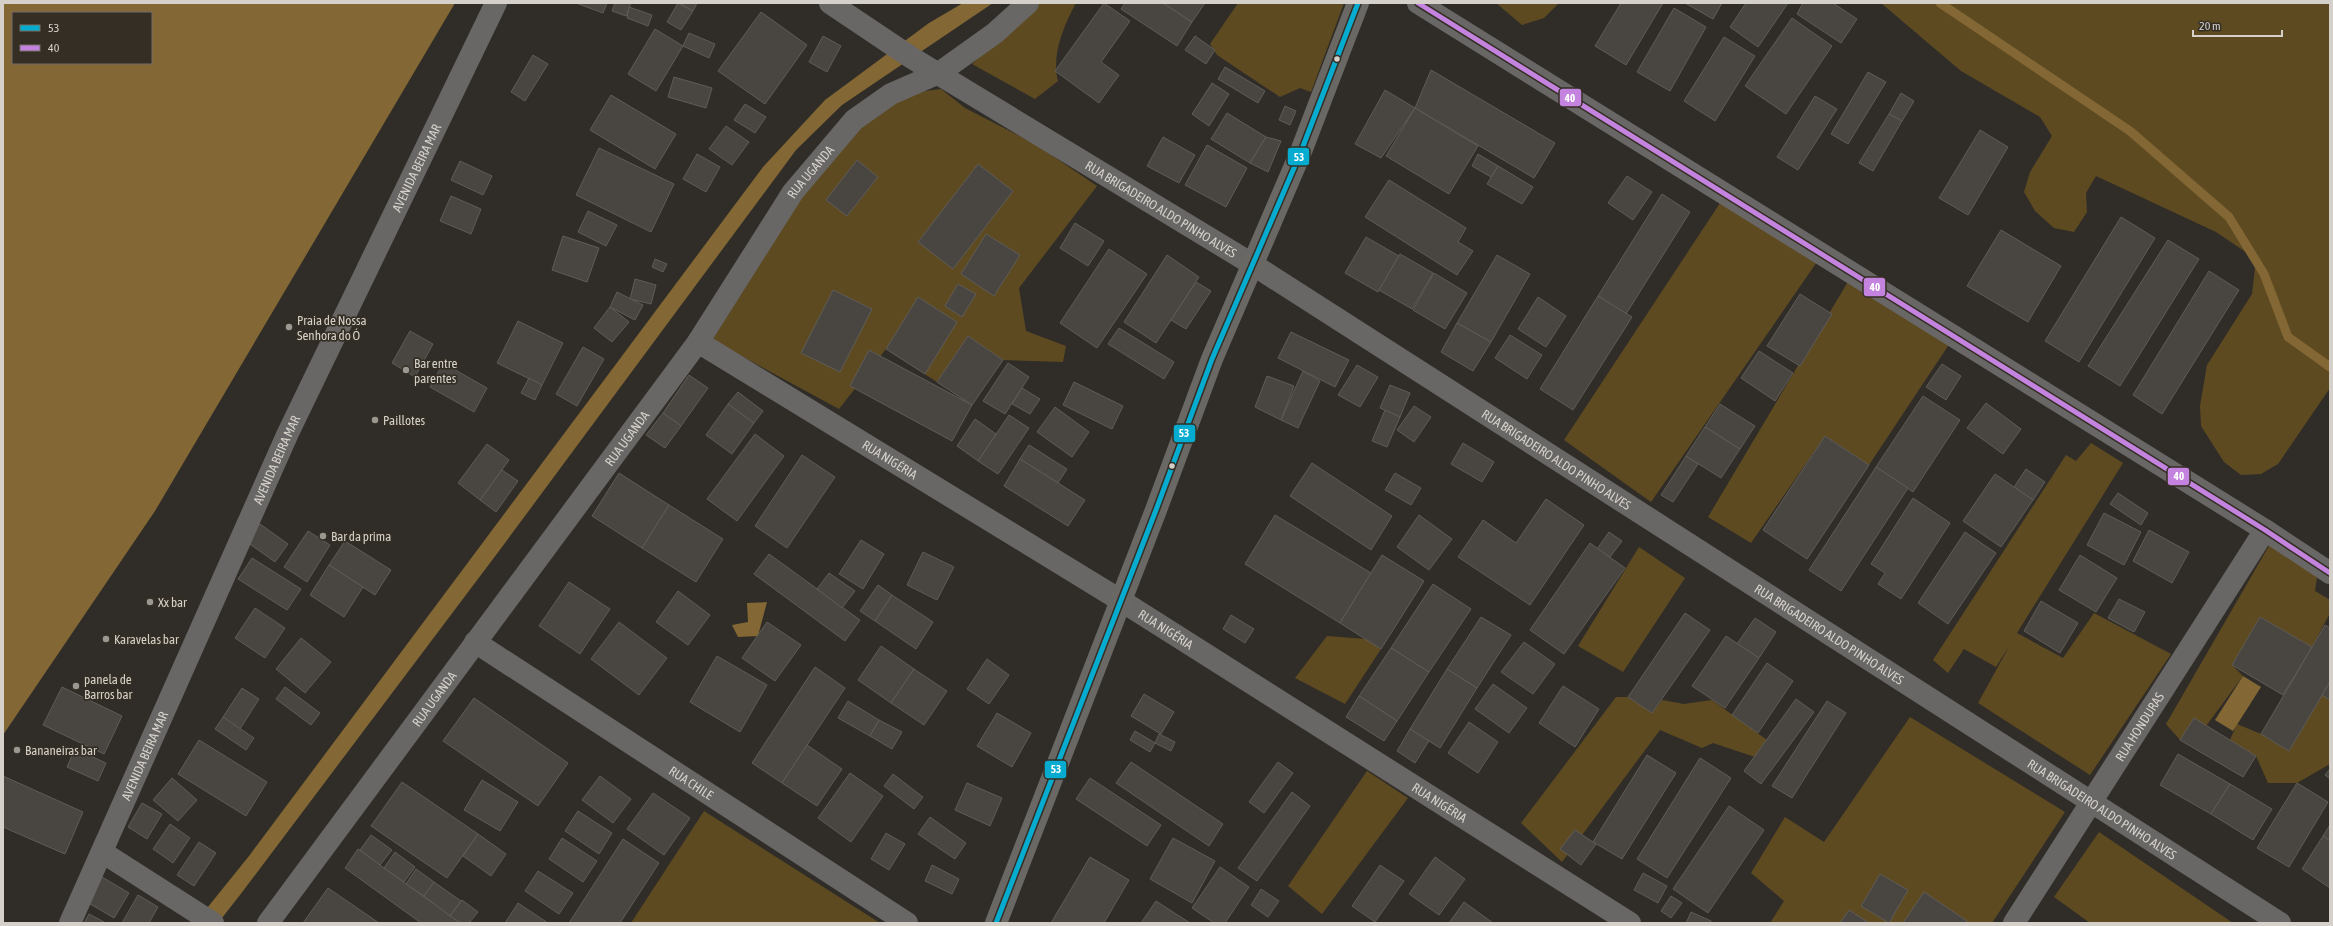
<svg xmlns="http://www.w3.org/2000/svg" width="2333" height="926" viewBox="0 0 2333 926" font-family="'Asap Condensed',sans-serif">
<style>
.green{fill:#5e4a21}
.water{fill:#836734;fill-rule:evenodd}
.lines{fill:none;stroke-linecap:round;stroke-linejoin:round}
.stream{stroke:#836734;stroke-width:9}
.building{fill:#494642;stroke:#5f5c57}
.minor{stroke:#686765;stroke-width:22}
.major{stroke:#696864;stroke-width:22}
.bus-1-casing{stroke:#342e24;stroke-width:8}
.bus-2-casing{stroke:#342e24;stroke-width:8}
.bus-1{stroke:#06acd0;stroke-width:5}
.bus-2{stroke:#c483df;stroke-width:5}
.bus-dot{fill:#d5d1ca;stroke:#342e24;stroke-width:1.5}
.poi-dot{fill:#9b9891;stroke:#342e24;stroke-width:1.5}
.labels{text-anchor:middle;stroke-width:3.5;stroke-linejoin:round;paint-order:stroke}
.street-label{font-size:13px;fill:#d5d1ca;stroke:#342e24}
.poi-label{font-size:13px;fill:#d5d1ca;stroke:#342e24;text-anchor:start}
.line-badge{stroke:#342e24;stroke-width:1.5}
.badge-label{font-size:11px;text-anchor:middle;font-weight:bold;fill:#fff}
</style>
<rect width="100%" height="100%" fill="#302d28"/>
<g class="green">
<path d="M1039 3H1076C1064 25 1051 55 1058 81L1035 99 972 64Z"/>
<polygon points="1238,3 1344,3 1311,92 1300,88 1280,97 1217,55 1210,44"/>
<polygon points="1496,3 1559,3 1544,18 1522,25"/>
<polygon points="1881,3 2330,3 2330,388 2278,464 2261,474 2241,475 2224,462 2201,426 2200,406 2207,365 2252,294 2256,259 2216,232 2096,176 2086,193 2087,212 2074,232 2054,228 2035,211 2024,192 2030,172 2052,136 2040,117 1961,71"/>
<polygon points="941,89 965,108 1035,144 1097,186 1019,288 1026,331 1066,346 1063,362 1003,360 968,336 937,382 886,349 839,409 712,340 799,198 857,129 888,107 918,92"/>
<polygon points="1722,200 1819,259 1651,502 1564,440"/>
<polygon points="1849,280 1950,343 1869,465 1825,436 1751,543 1708,517"/>
<polygon points="2091,443 2123,463 2017,633 2063,658 2094,613 2171,654 2090,775 1978,703 2010,645 1996,667 1964,649 1948,673 1933,660 2066,455 2076,461"/>
<polygon points="2270,544 2317,577 2315,591 2330,600 2330,613 2312,647 2260,617 2232,665 2243,676 2206,726 2194,718 2180,740 2166,724"/>
<polygon points="1639,547 1685,578 1623,672 1578,646"/>
<polygon points="1327,636 1366,639 1381,649 1345,704 1295,678"/>
<polygon points="2322,695 2330,700 2330,764 2297,783 2268,783 2256,756 2230,740 2237,724 2261,734 2289,751"/>
<polygon points="1616,697 1628,697 1652,713 1662,700 1684,704 1712,700 1767,740 1755,757 1713,743 1702,748 1660,730 1562,862 1521,823"/>
<polygon points="1910,717 2065,812 1992,923 1770,923 1784,901 1751,873 1785,817 1824,842"/>
<polygon points="1367,771 1408,798 1322,914 1288,886"/>
<polygon points="704,811 880,923 631,923"/>
<polygon points="2099,832 2233,923 2090,923 2054,897"/>
</g>
<g class="water">
<path d="M3 3H455L155 511 3 735ZM13 13H151V63H13Z"/>
<polygon points="963,3 993,3 842,105 796,150 499,551 240,895 218,923 195,923 249,856 763,167 825,100 929,23"/>
<polygon points="767,602 758,636 738,637 732,625 748,622 747,603"/>
<polygon points="2243,676 2261,687 2233,731 2215,720"/>
</g>
<g class="lines">
<polyline class="stream" points="1940,3 2130,131 2229,217 2264,274 2288,337 2330,367"/>
</g>
<g class="building">
<polygon points="576,3 607,3 603,13"/>
<polygon points="615,3 631,3 626,16 612,11"/>
<polygon points="678,3 693,11 681,30 667,22"/>
<polygon points="679,3 697,3 693,11"/>
<polygon points="1104,3 1130,21 1101,62 1119,75 1099,103 1055,71"/>
<polygon points="1125,3 1163,3 1192,22 1177,46 1121,9"/>
<polygon points="1163,3 1205,3 1192,22"/>
<polygon points="1621,3 1663,3 1626,65 1595,46"/>
<polygon points="1685,3 1722,3 1713,19"/>
<polygon points="1746,3 1788,3 1758,47 1730,27"/>
<polygon points="1803,3 1833,3 1857,19 1841,43 1797,14"/>
<polygon points="629,7 652,15 648,26 627,18"/>
<polygon points="1674,8 1706,27 1670,91 1637,72"/>
<polygon points="761,12 807,45 765,104 718,71"/>
<polygon points="1792,18 1832,46 1786,114 1745,86"/>
<polygon points="655,29 683,46 656,91 628,74"/>
<polygon points="689,33 715,44 709,58 683,46"/>
<polygon points="823,36 841,46 827,72 809,62"/>
<polygon points="1195,36 1215,50 1206,64 1185,50"/>
<polygon points="1724,37 1755,56 1715,121 1684,101"/>
<polygon points="533,55 548,64 525,101 511,92"/>
<polygon points="1225,67 1265,91 1258,103 1218,79"/>
<polygon points="1431,70 1555,143 1534,178 1415,108"/>
<polygon points="1868,72 1886,82 1848,144 1831,134"/>
<polygon points="674,77 712,88 706,108 668,97"/>
<polygon points="1212,83 1229,94 1209,126 1192,114"/>
<polygon points="1385,90 1415,108 1381,158 1355,144"/>
<polygon points="1901,93 1914,101 1902,121 1889,114"/>
<polygon points="611,95 676,134 655,169 590,130"/>
<polygon points="1815,96 1837,109 1798,170 1777,157"/>
<polygon points="745,104 766,117 755,133 734,120"/>
<polygon points="1285,106 1296,111 1290,125 1279,120"/>
<polygon points="1415,108 1478,146 1449,194 1386,156"/>
<polygon points="1227,113 1266,137 1250,163 1211,139"/>
<polygon points="1889,114 1902,121 1873,171 1859,163"/>
<polygon points="726,126 749,142 732,165 709,149"/>
<polygon points="1980,130 2008,147 1968,215 1939,198"/>
<polygon points="1163,137 1195,155 1179,183 1147,166"/>
<polygon points="1266,137 1281,141 1268,172 1250,163"/>
<polygon points="1207,145 1247,168 1226,207 1185,185"/>
<polygon points="599,148 674,184 651,232 576,195"/>
<polygon points="697,154 720,167 706,192 683,179"/>
<polygon points="1478,154 1498,166 1491,177 1472,166"/>
<polygon points="857,160 878,177 847,216 826,200"/>
<polygon points="460,161 492,176 483,195 451,180"/>
<polygon points="978,164 1013,191 953,269 918,242"/>
<polygon points="1498,166 1533,187 1522,204 1487,184"/>
<polygon points="1627,176 1652,192 1633,220 1608,203"/>
<polygon points="1389,180 1466,228 1458,242 1473,251 1457,275 1365,217"/>
<polygon points="1662,194 1690,212 1626,314 1598,296"/>
<polygon points="451,196 481,209 471,234 440,221"/>
<polygon points="588,211 617,225 606,246 578,232"/>
<polygon points="2121,217 2155,238 2079,362 2045,341"/>
<polygon points="1075,223 1104,241 1088,266 1060,248"/>
<polygon points="2001,230 2061,266 2028,322 1967,286"/>
<polygon points="986,234 1020,255 994,296 961,274"/>
<polygon points="563,236 599,248 587,282 552,270"/>
<polygon points="1366,237 1399,256 1378,292 1345,273"/>
<polygon points="2168,240 2199,259 2120,386 2088,366"/>
<polygon points="1109,249 1147,274 1097,348 1060,323"/>
<polygon points="1400,254 1433,273 1412,309 1379,290"/>
<polygon points="1167,255 1199,277 1156,343 1124,322"/>
<polygon points="1497,255 1530,274 1491,342 1457,323"/>
<polygon points="655,259 667,264 663,272 652,267"/>
<polygon points="2209,271 2239,290 2162,414 2133,395"/>
<polygon points="1434,273 1467,293 1445,329 1413,310"/>
<polygon points="635,279 656,285 651,304 630,299"/>
<polygon points="1196,282 1211,291 1186,329 1171,320"/>
<polygon points="958,284 976,294 962,317 945,306"/>
<polygon points="833,290 872,309 840,372 801,353"/>
<polygon points="617,292 643,305 635,320 610,307"/>
<polygon points="1800,294 1832,314 1800,366 1767,346"/>
<polygon points="1598,296 1632,317 1573,410 1540,389"/>
<polygon points="918,297 957,322 925,374 886,349"/>
<polygon points="1538,297 1566,316 1546,347 1518,329"/>
<polygon points="610,307 629,322 612,342 594,328"/>
<polygon points="518,321 563,343 542,385 497,363"/>
<polygon points="1457,323 1491,342 1473,371 1441,352"/>
<polygon points="1119,328 1174,362 1164,379 1108,344"/>
<polygon points="410,331 433,344 415,377 392,363"/>
<polygon points="1291,332 1349,360 1335,387 1278,358"/>
<polygon points="1510,335 1542,355 1527,379 1495,358"/>
<polygon points="968,336 1003,360 972,405 937,382"/>
<polygon points="583,347 604,359 577,406 556,394"/>
<polygon points="869,350 972,405 952,441 850,386"/>
<polygon points="1759,351 1793,373 1775,401 1741,378"/>
<polygon points="443,363 487,388 474,412 430,387"/>
<polygon points="1008,363 1029,377 1005,414 983,401"/>
<polygon points="1942,364 1961,376 1946,400 1926,387"/>
<polygon points="1357,365 1378,377 1360,407 1338,395"/>
<polygon points="1303,371 1320,381 1298,428 1281,420"/>
<polygon points="689,375 708,388 681,426 663,413"/>
<polygon points="1267,376 1294,386 1281,420 1255,407"/>
<polygon points="529,378 542,385 535,400 521,393"/>
<polygon points="1074,382 1123,406 1112,429 1063,405"/>
<polygon points="1390,385 1410,393 1400,417 1380,408"/>
<polygon points="1022,388 1040,399 1030,414 1012,404"/>
<polygon points="738,392 763,411 754,423 728,404"/>
<polygon points="1923,396 1960,420 1913,492 1876,467"/>
<polygon points="1986,403 2021,429 2003,454 1967,428"/>
<polygon points="728,404 754,423 732,454 706,435"/>
<polygon points="1720,404 1755,426 1740,449 1705,427"/>
<polygon points="1414,406 1431,417 1414,442 1397,430"/>
<polygon points="1055,407 1089,432 1072,457 1037,432"/>
<polygon points="1385,410 1400,417 1387,447 1372,441"/>
<polygon points="663,413 681,426 665,448 646,435"/>
<polygon points="1009,415 1029,428 998,474 978,461"/>
<polygon points="975,419 996,434 978,461 957,446"/>
<polygon points="1705,427 1740,449 1721,478 1686,456"/>
<polygon points="755,434 784,456 737,521 707,499"/>
<polygon points="1825,436 1869,465 1807,559 1763,530"/>
<polygon points="1463,443 1494,462 1482,482 1451,464"/>
<polygon points="487,444 509,460 480,500 458,483"/>
<polygon points="1029,445 1067,469 1058,483 1020,459"/>
<polygon points="802,455 835,477 787,548 755,526"/>
<polygon points="1686,456 1698,464 1673,502 1661,495"/>
<polygon points="1020,459 1085,500 1068,526 1004,486"/>
<polygon points="1312,463 1392,516 1371,550 1290,496"/>
<polygon points="1876,467 1908,488 1841,591 1809,570"/>
<polygon points="2026,469 2045,482 2033,500 2014,487"/>
<polygon points="502,470 518,481 496,512 480,500"/>
<polygon points="619,473 669,505 642,548 592,516"/>
<polygon points="1395,473 1421,488 1411,505 1385,490"/>
<polygon points="1995,474 2033,500 2001,547 1963,521"/>
<polygon points="2118,493 2148,513 2141,525 2110,504"/>
<polygon points="1913,498 1950,523 1901,599 1878,584 1885,573 1871,564"/>
<polygon points="1546,499 1584,525 1530,605 1458,557 1483,520 1516,543"/>
<polygon points="669,505 723,539 696,582 642,548"/>
<polygon points="2104,513 2141,532 2124,565 2087,545"/>
<polygon points="1275,515 1371,573 1340,623 1245,564"/>
<polygon points="1419,515 1452,539 1429,570 1397,547"/>
<polygon points="260,524 288,544 275,562 247,542"/>
<polygon points="2149,530 2189,552 2172,583 2133,561"/>
<polygon points="308,531 330,545 307,582 284,567"/>
<polygon points="1609,532 1622,541 1610,557 1597,549"/>
<polygon points="1965,532 1996,553 1948,624 1918,603"/>
<polygon points="861,540 884,554 863,589 839,574"/>
<polygon points="345,541 391,570 375,595 329,565"/>
<polygon points="1590,543 1625,568 1564,654 1530,630"/>
<polygon points="923,552 954,567 937,600 907,585"/>
<polygon points="769,554 860,620 845,641 754,574"/>
<polygon points="1382,555 1424,581 1381,649 1340,623"/>
<polygon points="2080,555 2117,578 2096,612 2059,590"/>
<polygon points="252,558 301,589 287,610 238,579"/>
<polygon points="329,565 363,587 344,617 310,595"/>
<polygon points="829,573 855,591 842,608 817,589"/>
<polygon points="569,582 610,609 580,654 539,626"/>
<polygon points="1433,584 1471,609 1429,672 1391,648"/>
<polygon points="878,585 892,595 875,621 860,611"/>
<polygon points="678,591 710,615 688,645 656,622"/>
<polygon points="892,595 933,622 916,649 875,621"/>
<polygon points="2119,599 2145,612 2134,632 2108,618"/>
<polygon points="2041,601 2078,623 2060,653 2024,631"/>
<polygon points="255,608 285,628 265,658 235,638"/>
<polygon points="1685,613 1710,630 1652,713 1628,697"/>
<polygon points="1231,615 1254,629 1245,643 1223,629"/>
<polygon points="1481,617 1511,635 1477,688 1447,669"/>
<polygon points="2260,617 2312,647 2283,695 2232,665"/>
<polygon points="1755,618 1776,632 1759,658 1737,644"/>
<polygon points="619,622 667,658 639,695 591,659"/>
<polygon points="767,622 801,645 775,681 742,658"/>
<polygon points="2325,625 2330,628 2330,682 2289,751 2261,734"/>
<polygon points="1726,636 1759,658 1725,708 1692,686"/>
<polygon points="301,638 331,662 305,693 276,669"/>
<polygon points="1524,642 1555,664 1533,694 1501,672"/>
<polygon points="881,646 914,669 891,703 858,680"/>
<polygon points="1391,648 1429,672 1397,721 1359,696"/>
<polygon points="717,656 767,685 740,732 690,702"/>
<polygon points="987,659 1009,675 989,704 967,689"/>
<polygon points="1767,663 1793,681 1758,733 1732,715"/>
<polygon points="815,667 845,688 782,783 752,763"/>
<polygon points="914,669 947,691 924,725 891,703"/>
<polygon points="1447,669 1477,688 1440,748 1410,729"/>
<polygon points="2330,682 2330,700 2322,695"/>
<polygon points="1493,684 1527,708 1509,733 1475,709"/>
<polygon points="1563,686 1599,709 1575,747 1539,723"/>
<polygon points="62,687 122,716 104,754 43,725"/>
<polygon points="285,687 320,713 311,725 276,699"/>
<polygon points="242,688 259,699 240,729 223,717"/>
<polygon points="1144,694 1174,712 1161,734 1131,716"/>
<polygon points="1359,696 1397,721 1384,741 1346,717"/>
<polygon points="474,698 568,763 538,806 443,741"/>
<polygon points="1796,699 1814,712 1761,784 1744,771"/>
<polygon points="848,701 879,720 870,736 838,718"/>
<polygon points="1827,701 1846,713 1792,798 1772,786"/>
<polygon points="997,713 1031,733 1012,767 977,746"/>
<polygon points="223,717 254,738 246,750 215,729"/>
<polygon points="2194,718 2256,756 2243,777 2180,740"/>
<polygon points="879,720 902,732 892,749 870,736"/>
<polygon points="1469,722 1498,742 1478,773 1448,753"/>
<polygon points="1410,729 1429,741 1415,763 1397,751"/>
<polygon points="1135,731 1155,743 1150,752 1130,740"/>
<polygon points="1159,734 1175,742 1171,751 1155,743"/>
<polygon points="199,740 267,782 246,816 178,774"/>
<polygon points="807,745 842,769 817,806 782,783"/>
<polygon points="75,749 106,763 98,781 67,767"/>
<polygon points="2178,754 2230,784 2211,814 2160,785"/>
<polygon points="1647,755 1676,773 1622,859 1593,842"/>
<polygon points="1700,758 1731,778 1667,878 1637,859"/>
<polygon points="1131,762 1223,824 1209,846 1116,783"/>
<polygon points="1278,762 1293,773 1264,813 1249,802"/>
<polygon points="2330,769 2330,779 2325,775"/>
<polygon points="850,773 883,796 851,842 818,818"/>
<polygon points="893,774 923,797 914,809 884,786"/>
<polygon points="3,776 83,812 65,854 3,827"/>
<polygon points="600,776 631,799 613,823 582,800"/>
<polygon points="172,778 197,800 178,821 153,800"/>
<polygon points="1090,778 1161,825 1147,846 1076,799"/>
<polygon points="482,780 518,802 500,831 464,810"/>
<polygon points="402,782 478,834 447,878 371,826"/>
<polygon points="967,783 1002,798 990,826 955,810"/>
<polygon points="2297,783 2328,802 2289,867 2257,848"/>
<polygon points="2230,784 2272,809 2253,840 2211,814"/>
<polygon points="1292,792 1310,806 1257,881 1238,868"/>
<polygon points="653,793 690,818 664,855 627,829"/>
<polygon points="142,803 162,814 147,839 128,827"/>
<polygon points="1729,806 1764,830 1708,913 1673,889"/>
<polygon points="578,811 612,833 599,854 565,831"/>
<polygon points="930,817 966,843 955,859 918,834"/>
<polygon points="170,824 190,838 173,863 153,849"/>
<polygon points="2330,825 2330,841 2323,836"/>
<polygon points="1575,830 1596,844 1581,865 1560,849"/>
<polygon points="886,833 905,844 889,870 871,859"/>
<polygon points="478,834 506,854 491,876 463,856"/>
<polygon points="371,835 392,850 380,865 360,850"/>
<polygon points="2323,836 2330,841 2330,888 2302,869"/>
<polygon points="562,838 597,861 583,882 549,859"/>
<polygon points="1173,838 1215,861 1192,903 1150,879"/>
<polygon points="623,839 659,863 620,923 569,923"/>
<polygon points="199,842 216,853 194,886 177,875"/>
<polygon points="358,849 406,884 461,923 421,923 345,868"/>
<polygon points="395,852 415,867 404,882 384,868"/>
<polygon points="1090,857 1129,880 1104,923 1051,923"/>
<polygon points="1435,857 1465,879 1439,915 1409,894"/>
<polygon points="932,865 959,879 952,894 925,881"/>
<polygon points="1380,865 1404,881 1375,922 1352,906"/>
<polygon points="1220,867 1249,887 1225,923 1214,923 1192,908"/>
<polygon points="416,869 434,882 424,896 406,884"/>
<polygon points="538,871 573,893 559,914 525,891"/>
<polygon points="1643,873 1667,886 1658,903 1634,890"/>
<polygon points="1880,874 1908,890 1889,923 1861,906"/>
<polygon points="102,877 129,893 114,918 87,902"/>
<polygon points="434,882 461,901 450,916 424,896"/>
<polygon points="328,888 379,923 303,923"/>
<polygon points="1261,889 1279,901 1268,917 1251,905"/>
<polygon points="1924,892 1967,921 1965,923 1903,923"/>
<polygon points="138,895 158,907 149,923 122,923"/>
<polygon points="1671,896 1682,903 1671,918 1661,911"/>
<polygon points="462,900 478,912 469,923 461,923 450,916"/>
<polygon points="1156,901 1190,923 1141,923"/>
<polygon points="1464,902 1493,923 1449,923"/>
<polygon points="518,903 548,923 505,923"/>
<polygon points="1849,910 1869,923 1840,923"/>
<polygon points="1691,912 1711,921 1711,923 1686,923"/>
<polygon points="89,914 106,923 84,923"/>
</g>
<g class="lines">
<g class="minor">
<path id="s1" d="M830 3 912 58 1252 264 2280 923"/>
<polyline points="1418,3 2265,530 2330,573"/>
<path id="s2" d="M698 342 1120 600 1630 923"/>
<path id="s3" d="M475 642 907 923"/>
<polyline points="102,852 213,923"/>
<path id="s4" d="M70 923 288 433 496 3"/>
<path id="s5" d="M268 923 698 342 793 192 854 120 891 94 939 73 995 33 1028 3"/>
<path id="s6" d="M2014 923 2265 530"/>
</g>
<polyline class="major" points="996,923 1156,510 1212,359 1300,154 1358,3"/>
<g class="bus-1-casing">
<polyline id="bus-1" points="996,923 1156,510 1212,359 1300,154 1358,3"/>
</g>
<g class="bus-2-casing">
<polyline id="bus-2" points="1418,3 2265,530 2330,573"/>
</g>
<use href="#bus-1" class="bus-1"/>
<use href="#bus-2" class="bus-2"/>
</g>
<g class="bus-dot">
<circle cx="1337" cy="59" r="3.5"/>
<circle cx="1172" cy="466" r="3.5"/>
</g>
<g class="poi-dot">
<circle cx="289" cy="327" r="4"/>
<circle cx="406" cy="370" r="4"/>
<circle cx="375" cy="420" r="4"/>
<circle cx="323" cy="536" r="4"/>
<circle cx="150" cy="602" r="4"/>
<circle cx="106" cy="639" r="4"/>
<circle cx="76" cy="686" r="4"/>
<circle cx="17" cy="750" r="4"/>
</g>
<g class="labels">
<g class="street-label">
<text dy="5" stroke="none"><textPath href="#s4" startOffset="831">AVENIDA BEIRA MAR</textPath></text>
<text dy="5" stroke="none"><textPath href="#s5" startOffset="927">RUA UGANDA</textPath></text>
<text dy="5" stroke="none"><textPath href="#s1" startOffset="390">RUA BRIGADEIRO ALDO PINHO ALVES</textPath></text>
<text dy="5" stroke="none"><textPath href="#s5" startOffset="603">RUA UGANDA</textPath></text>
<text dy="5" stroke="none"><textPath href="#s2" startOffset="225">RUA NIGÉRIA</textPath></text>
<text dy="5" stroke="none"><textPath href="#s4" startOffset="507">AVENIDA BEIRA MAR</textPath></text>
<text dy="5" stroke="none"><textPath href="#s1" startOffset="858">RUA BRIGADEIRO ALDO PINHO ALVES</textPath></text>
<text dy="5" stroke="none"><textPath href="#s2" startOffset="549">RUA NIGÉRIA</textPath></text>
<text dy="5" stroke="none"><textPath href="#s1" startOffset="1182">RUA BRIGADEIRO ALDO PINHO ALVES</textPath></text>
<text dy="5" stroke="none"><textPath href="#s5" startOffset="279">RUA UGANDA</textPath></text>
<text dy="5" stroke="none"><textPath href="#s6" startOffset="233">RUA HONDURAS</textPath></text>
<text dy="5" stroke="none"><textPath href="#s4" startOffset="183">AVENIDA BEIRA MAR</textPath></text>
<text dy="5" stroke="none"><textPath href="#s3" startOffset="258">RUA CHILE</textPath></text>
<text dy="5" stroke="none"><textPath href="#s2" startOffset="873">RUA NIGÉRIA</textPath></text>
<text dy="5" stroke="none"><textPath href="#s1" startOffset="1506">RUA BRIGADEIRO ALDO PINHO ALVES</textPath></text>
</g>
<g class="poi-label">
<text x="297" y="325">Praia de Nossa<tspan x="297" dy="15">Senhora do Ó</tspan></text>
<text x="414" y="368">Bar entre<tspan x="414" dy="15">parentes</tspan></text>
<text x="383" y="425">Paillotes</text>
<text x="331" y="541">Bar da prima</text>
<text x="158" y="607">Xx bar</text>
<text x="114" y="644">Karavelas bar</text>
<text x="84" y="684">panela de<tspan x="84" dy="15">Barros bar</tspan></text>
<text x="25" y="755">Bananeiras bar</text>
</g>
</g>
<g class="line-badge">
<rect x="1559" y="88" width="23" height="19" rx="4" fill="#c483df"/>
<rect x="1287" y="147" width="23" height="19" rx="4" fill="#06acd0"/>
<rect x="1863" y="277" width="23" height="20" rx="4" fill="#c483df"/>
<rect x="1173" y="424" width="23" height="19" rx="4" fill="#06acd0"/>
<rect x="2167" y="467" width="23" height="19" rx="4" fill="#c483df"/>
<rect x="1044" y="760" width="23" height="19" rx="4" fill="#06acd0"/>
</g>
<g class="badge-label">
<text x="1570" y="102">40</text>
<text x="1299" y="161">53</text>
<text x="1875" y="291">40</text>
<text x="1184" y="437">53</text>
<text x="2179" y="480">40</text>
<text x="1056" y="773">53</text>
</g>
<rect width="2333" height="926" fill="none" stroke="#d5d1ca" stroke-width="8"/>
<rect x="12" y="12" width="140" height="52" fill="#342e24" stroke="#746f66"/>
<rect x="20" y="25" width="20" height="6" fill="#06acd0" stroke="#746f66"/>
<text x="48" y="32" font-size="12" fill="#d5d1ca">53</text>
<rect x="20" y="45" width="20" height="6" fill="#c483df" stroke="#746f66"/>
<text x="48" y="52" font-size="12" fill="#d5d1ca">40</text>
<path d="M2193 30v6h89v-6" fill="none" stroke="#d5d1ca" stroke-width="2"/>
<text x="2199" y="30" font-size="12" fill="#d5d1ca" stroke="#342e24" stroke-width="3" paint-order="stroke">20 m</text>
</svg>
